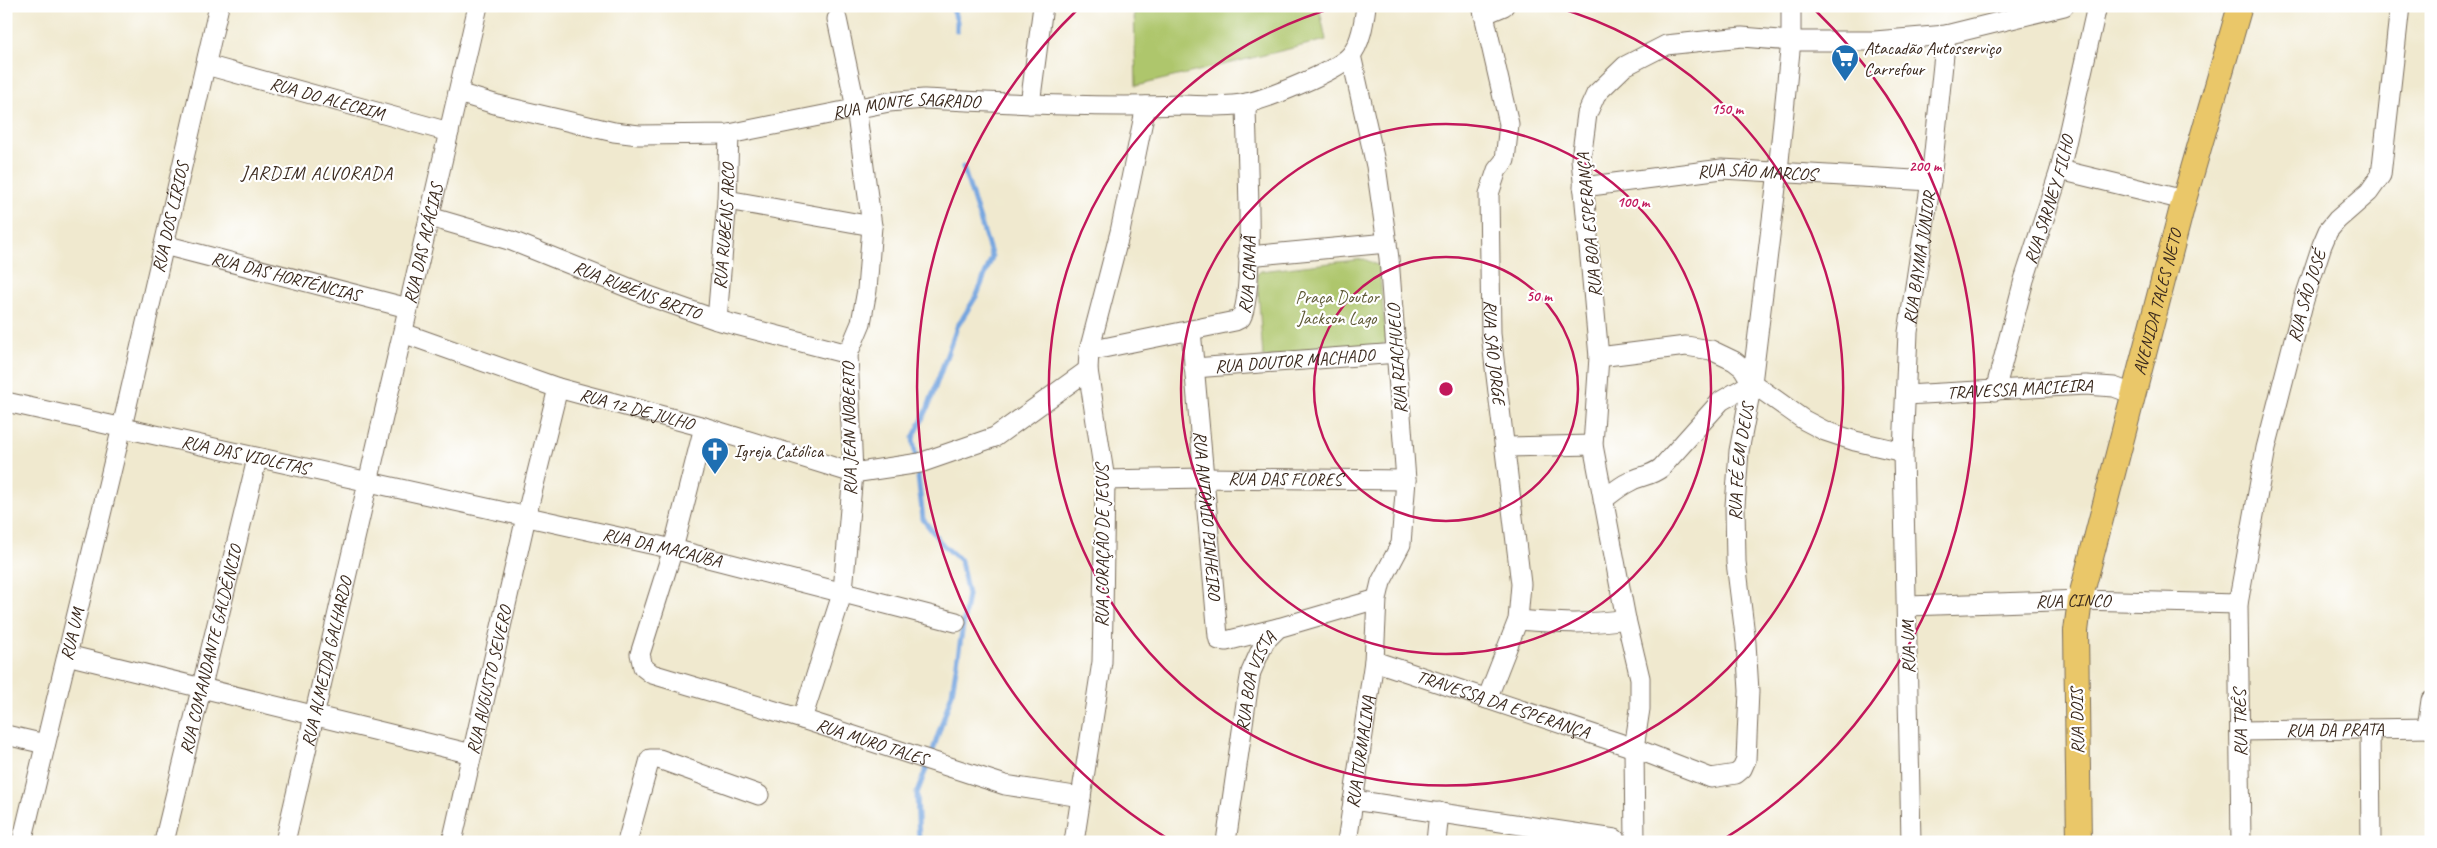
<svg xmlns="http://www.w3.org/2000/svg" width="2437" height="848" viewBox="0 0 2437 848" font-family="Caveat,sans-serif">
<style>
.park{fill:#aec66c;stroke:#747845}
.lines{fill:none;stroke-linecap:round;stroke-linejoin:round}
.stream{stroke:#74a5df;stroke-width:5}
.minor-casing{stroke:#7a6d5c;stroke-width:21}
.major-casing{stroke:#7a6d5c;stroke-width:26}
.minor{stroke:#fff;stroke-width:19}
.major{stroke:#eac769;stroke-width:24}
.ring{fill:none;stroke:#c2185b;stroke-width:2.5}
.labels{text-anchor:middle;stroke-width:4.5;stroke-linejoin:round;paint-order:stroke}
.poi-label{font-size:18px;fill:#3b2a1e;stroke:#fff;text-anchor:start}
.street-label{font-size:18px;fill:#3b2a1e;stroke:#fff}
.park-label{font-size:18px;fill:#5e5935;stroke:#fff}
.neighbourhood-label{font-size:19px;letter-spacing:1px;fill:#3b2a1e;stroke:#fff}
.centre{fill:#c2185b;stroke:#fff;stroke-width:2.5}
.ring-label{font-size:15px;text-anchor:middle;font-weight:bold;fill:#c2185b;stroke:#fff;stroke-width:4.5;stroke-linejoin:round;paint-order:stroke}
</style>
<rect width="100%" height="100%" fill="#fff"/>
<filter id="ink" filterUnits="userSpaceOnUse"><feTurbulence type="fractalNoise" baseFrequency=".02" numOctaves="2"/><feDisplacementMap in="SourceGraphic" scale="10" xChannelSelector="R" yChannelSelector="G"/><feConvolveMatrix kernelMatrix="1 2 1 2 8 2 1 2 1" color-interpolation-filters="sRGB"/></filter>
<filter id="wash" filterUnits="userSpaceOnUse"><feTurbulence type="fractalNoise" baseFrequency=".0096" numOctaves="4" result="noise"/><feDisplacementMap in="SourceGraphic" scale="20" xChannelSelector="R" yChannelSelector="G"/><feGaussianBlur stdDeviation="1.12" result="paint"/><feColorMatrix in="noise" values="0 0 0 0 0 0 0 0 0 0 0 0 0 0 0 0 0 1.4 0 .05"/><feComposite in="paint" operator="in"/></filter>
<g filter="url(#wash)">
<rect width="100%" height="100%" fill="#f0e9cf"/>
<g class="park">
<polygon points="1134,6 1319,6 1326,40 1136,86"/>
<polygon points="1364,259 1379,266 1386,341 1378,349 1263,357 1257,274 1261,271"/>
</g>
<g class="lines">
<g class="stream">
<polyline points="952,6 957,21 957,31"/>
<polyline points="916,460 913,438 927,410 957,327 977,295 992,257 963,167"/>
<polyline points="917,468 923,519 941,543 961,561 968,595 952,693 931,756"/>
<polyline points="919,842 917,793 928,764"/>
</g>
</g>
</g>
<g filter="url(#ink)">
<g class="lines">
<g class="minor-casing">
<g id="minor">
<path id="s1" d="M1482 6 1509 124 1505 160 1497 170 1489 194 1491 334 1521 584 1518 620 1487 699"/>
<polyline points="1485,14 1504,6"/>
<path id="s2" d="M206 65 449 132"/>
<path id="s3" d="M458 93 498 105 614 132 639 135 729 134 889 102 924 99C1009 103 1094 108 1178 105 1199 105 1228 108 1247 103 1269 98 1335 72 1350 56 1361 44 1364 22 1366 6"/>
<polyline points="1030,104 1043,6"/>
<polyline points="2060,170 2184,200"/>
<path id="s4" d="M1583 187 1722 169 1931 181"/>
<polyline points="727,200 872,226"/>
<path id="s5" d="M430 217 512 241 649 296 717 320 848 354"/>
<path id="s6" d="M164 245 408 308"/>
<polyline points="1248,256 1387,243"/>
<path id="s7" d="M717 320 727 200 729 134"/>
<path id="s8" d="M1191 330 1218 636 1219 640 1226 641 1278 628"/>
<path id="s9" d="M403 333 558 388 704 427 853 473 920 463 995 437 1088 370"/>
<path id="s10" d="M1089 351 1235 321 1241 318C1256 292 1246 142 1246 103"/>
<polyline points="1599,357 1686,346 1711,350 1734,361 1743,368 1752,383 1804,420 1825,431 1855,441 1903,452"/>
<path id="s11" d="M1194 368 1398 353"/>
<path id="s12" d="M1995 391 2024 280 2060 170 2097 6"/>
<path id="s13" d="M1906 395 2086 385 2114 387 2133 394"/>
<path id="s14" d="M6 402 673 549 956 622"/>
<path id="s15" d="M704 427 673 549 640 654 643 667 652 674 802 719 1005 785 1081 797"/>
<polyline points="1506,447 1593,445"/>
<path id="s16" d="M1105 480 1203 478 1406 480"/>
<path d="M1603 500C1611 494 1620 486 1629 482 1641 475 1649 477 1661 468L1721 401 1752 383"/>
<path id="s17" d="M1908 606 2080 600 2238 604"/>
<path d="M1518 620C1555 623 1589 625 1626 619"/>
<polyline points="67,655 472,754"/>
<path id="s18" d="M1374 661 1634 748 1711 778 1736 774 1742 769 1746 760 1749 691 1746 643 1736 562 1735 506 1739 451 1752 383 1778 171 1791 41V6"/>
<polyline points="802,719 843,591 853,473 848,354 861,323 867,290 872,226 856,108 837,19"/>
<polyline points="2427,728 2431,700"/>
<polyline points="2370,729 2371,842"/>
<path id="s19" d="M2240 731 2431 728"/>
<polyline points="6,735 45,744"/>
<polyline points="1353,800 1615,839 1614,842"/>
<path id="s20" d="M22 842 122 427 219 6"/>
<path id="s21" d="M164 842 257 459"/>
<path id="s22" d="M285 842 478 6"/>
<path id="s23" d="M452 842 526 517 558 388"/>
<polyline points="627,842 650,759 659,759 759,795"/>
<polyline points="1074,842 1102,662 1103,614 1105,480 1088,370 1089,351 1120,232 1146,106"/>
<path id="s24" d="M1226 842 1248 689 1251 672 1259 654 1265 641 1278 628 1377 599"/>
<path id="s25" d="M1347 842 1374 661 1377 599 1381 582 1401 544 1406 480 1389 258 1376 166 1351 55"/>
<polyline points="1436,842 1439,812"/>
<polyline points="1635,842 1634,748 1640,709 1640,678 1626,619 1593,445 1599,357 1581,159 1587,114 1596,94 1625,66 1666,45 1742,37 1791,41 1875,41 1946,35 2064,6"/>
<path id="s26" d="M1911 842 1903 452 1908 332 1931 181 1946 35"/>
<path id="s27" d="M2241 842 2238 604 2266 448 2304 300 2322 245 2328 231 2337 220 2369 192 2381 175 2400 6"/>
</g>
</g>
<g class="major-casing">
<g id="major">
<path id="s28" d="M2079 842 2076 631 2080 600 2184 200 2240 6"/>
</g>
</g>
<use href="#minor" class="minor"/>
<use href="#major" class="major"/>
</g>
</g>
<g class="ring">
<circle cx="1446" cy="389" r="132"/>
<circle cx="1446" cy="389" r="265"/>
<path d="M1552 6A397 397 0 1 1 1340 6"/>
<path d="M1170 840A529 529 0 0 1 1079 8M1813 8A529 529 0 0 1 1722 840"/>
</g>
<defs>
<g id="supermarket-pin" transform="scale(1.4375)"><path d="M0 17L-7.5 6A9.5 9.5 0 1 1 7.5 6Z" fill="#1f6fb2" stroke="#fff"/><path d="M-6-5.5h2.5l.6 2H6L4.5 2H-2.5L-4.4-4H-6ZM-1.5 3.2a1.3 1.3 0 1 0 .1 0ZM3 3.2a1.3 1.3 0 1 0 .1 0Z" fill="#fff"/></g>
<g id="church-pin" transform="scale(1.4375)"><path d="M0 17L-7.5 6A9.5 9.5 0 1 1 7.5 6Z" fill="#1f6fb2" stroke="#fff"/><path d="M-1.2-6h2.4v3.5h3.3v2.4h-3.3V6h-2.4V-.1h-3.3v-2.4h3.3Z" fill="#fff"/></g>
</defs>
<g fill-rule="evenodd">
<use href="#supermarket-pin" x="1845" y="58"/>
<use href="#church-pin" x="715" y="451"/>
</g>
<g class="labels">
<g class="poi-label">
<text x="1864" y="54">Atacadão Autosserviço<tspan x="1864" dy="21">Carrefour</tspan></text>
<text x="734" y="457">Igreja Católica</text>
</g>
<g class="street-label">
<text dy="6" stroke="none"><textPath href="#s2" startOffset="126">RUA DO ALECRIM</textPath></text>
<text dy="6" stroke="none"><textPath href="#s3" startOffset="456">RUA MONTE SAGRADO</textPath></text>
<text dy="6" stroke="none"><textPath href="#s4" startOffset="175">RUA SÃO MARCOS</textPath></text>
<text dy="6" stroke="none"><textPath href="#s12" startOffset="199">RUA SARNEY FILHO</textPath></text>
<text dy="6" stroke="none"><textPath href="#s20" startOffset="642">RUA DOS LÍRIOS</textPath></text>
<text transform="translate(1589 225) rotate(-95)" y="6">RUA BOA ESPERANÇA</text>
<text dy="6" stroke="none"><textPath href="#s7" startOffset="94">RUA RUBÉNS ARCO</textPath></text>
<text dy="6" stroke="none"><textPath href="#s22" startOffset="614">RUA DAS ACÁCIAS</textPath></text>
<text dy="6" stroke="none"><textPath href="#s26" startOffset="585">RUA BAYMA JÚNIOR</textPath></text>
<text dy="6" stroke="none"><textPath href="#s10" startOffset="200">RUA CANAÃ</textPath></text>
<text dy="6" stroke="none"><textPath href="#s6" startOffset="126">RUA DAS HORTÊNCIAS</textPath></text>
<text dy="6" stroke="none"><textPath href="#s5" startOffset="220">RUA RUBÉNS BRITO</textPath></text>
<text dy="6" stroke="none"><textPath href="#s27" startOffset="554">RUA SÃO JOSÉ</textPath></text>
<text dy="6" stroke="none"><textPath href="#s28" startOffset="550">AVENIDA TALES NETO</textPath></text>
<text dy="6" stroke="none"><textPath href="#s1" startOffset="354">RUA SÃO JORGE</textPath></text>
<text transform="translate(1397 359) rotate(-94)" y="6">RUA RIACHUELO</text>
<text dy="6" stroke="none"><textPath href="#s11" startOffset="101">RUA DOUTOR MACHADO</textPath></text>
<text dy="6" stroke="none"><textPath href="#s13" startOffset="114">TRAVESSA MACIEIRA</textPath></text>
<text dy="6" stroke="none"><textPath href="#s9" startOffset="246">RUA 12 DE JULHO</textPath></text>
<text transform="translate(849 429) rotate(-91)" y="6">RUA JEAN NOBERTO</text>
<text dy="6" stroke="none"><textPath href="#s14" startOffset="245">RUA DAS VIOLETAS</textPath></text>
<text dy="6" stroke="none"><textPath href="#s18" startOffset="699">RUA FÉ EM DEUS</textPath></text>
<text dy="6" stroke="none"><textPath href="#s16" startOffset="180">RUA DAS FLORES</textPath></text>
<text dy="6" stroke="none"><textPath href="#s8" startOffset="186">RUA ANTÔNIO PINHEIRO</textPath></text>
<text transform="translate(1102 546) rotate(-90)" y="6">RUA CORAÇÃO DE JESUS</text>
<text dy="6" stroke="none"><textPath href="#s14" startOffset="672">RUA DA MACAÚBA</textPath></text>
<text dy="6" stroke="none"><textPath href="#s17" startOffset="165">RUA CINCO</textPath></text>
<text dy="6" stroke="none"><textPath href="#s20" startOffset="214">RUA UM</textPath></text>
<text transform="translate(1908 647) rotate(-91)" y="6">RUA UM</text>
<text dy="6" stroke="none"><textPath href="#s21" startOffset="198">RUA COMANDANTE GALDÊNCIO</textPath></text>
<text dy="6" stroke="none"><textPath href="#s22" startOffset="185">RUA ALMEIDA GALHARDO</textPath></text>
<text dy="6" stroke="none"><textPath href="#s23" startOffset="166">RUA AUGUSTO SEVERO</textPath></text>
<text dy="6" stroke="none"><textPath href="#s24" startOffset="164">RUA BOA VISTA</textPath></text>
<text dy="6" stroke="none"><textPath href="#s18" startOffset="136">TRAVESSA DA ESPERANÇA</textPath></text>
<text transform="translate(2077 721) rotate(-91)" y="6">RUA DOIS</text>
<text transform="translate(2240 723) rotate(-91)" y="6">RUA TRÊS</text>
<text dy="6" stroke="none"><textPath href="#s19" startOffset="95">RUA DA PRATA</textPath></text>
<text dy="6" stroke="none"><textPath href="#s15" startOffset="491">RUA MURO TALES</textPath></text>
<text dy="6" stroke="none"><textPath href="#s25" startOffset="91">RUA TURMALINA</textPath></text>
</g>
<g class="park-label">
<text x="1337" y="303">Praça Doutor<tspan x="1337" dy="21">Jackson Lago</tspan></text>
</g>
<g class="neighbourhood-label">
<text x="317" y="179">JARDIM ALVORADA</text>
</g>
</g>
<circle cx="1446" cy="389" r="8" class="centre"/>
<g class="ring-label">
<text x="1727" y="114">150 m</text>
<text x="1925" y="171">200 m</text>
<text x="1633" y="207">100 m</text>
<text x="1539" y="301">50 m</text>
</g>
<rect width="2437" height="848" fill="none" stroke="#fff" stroke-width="25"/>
</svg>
